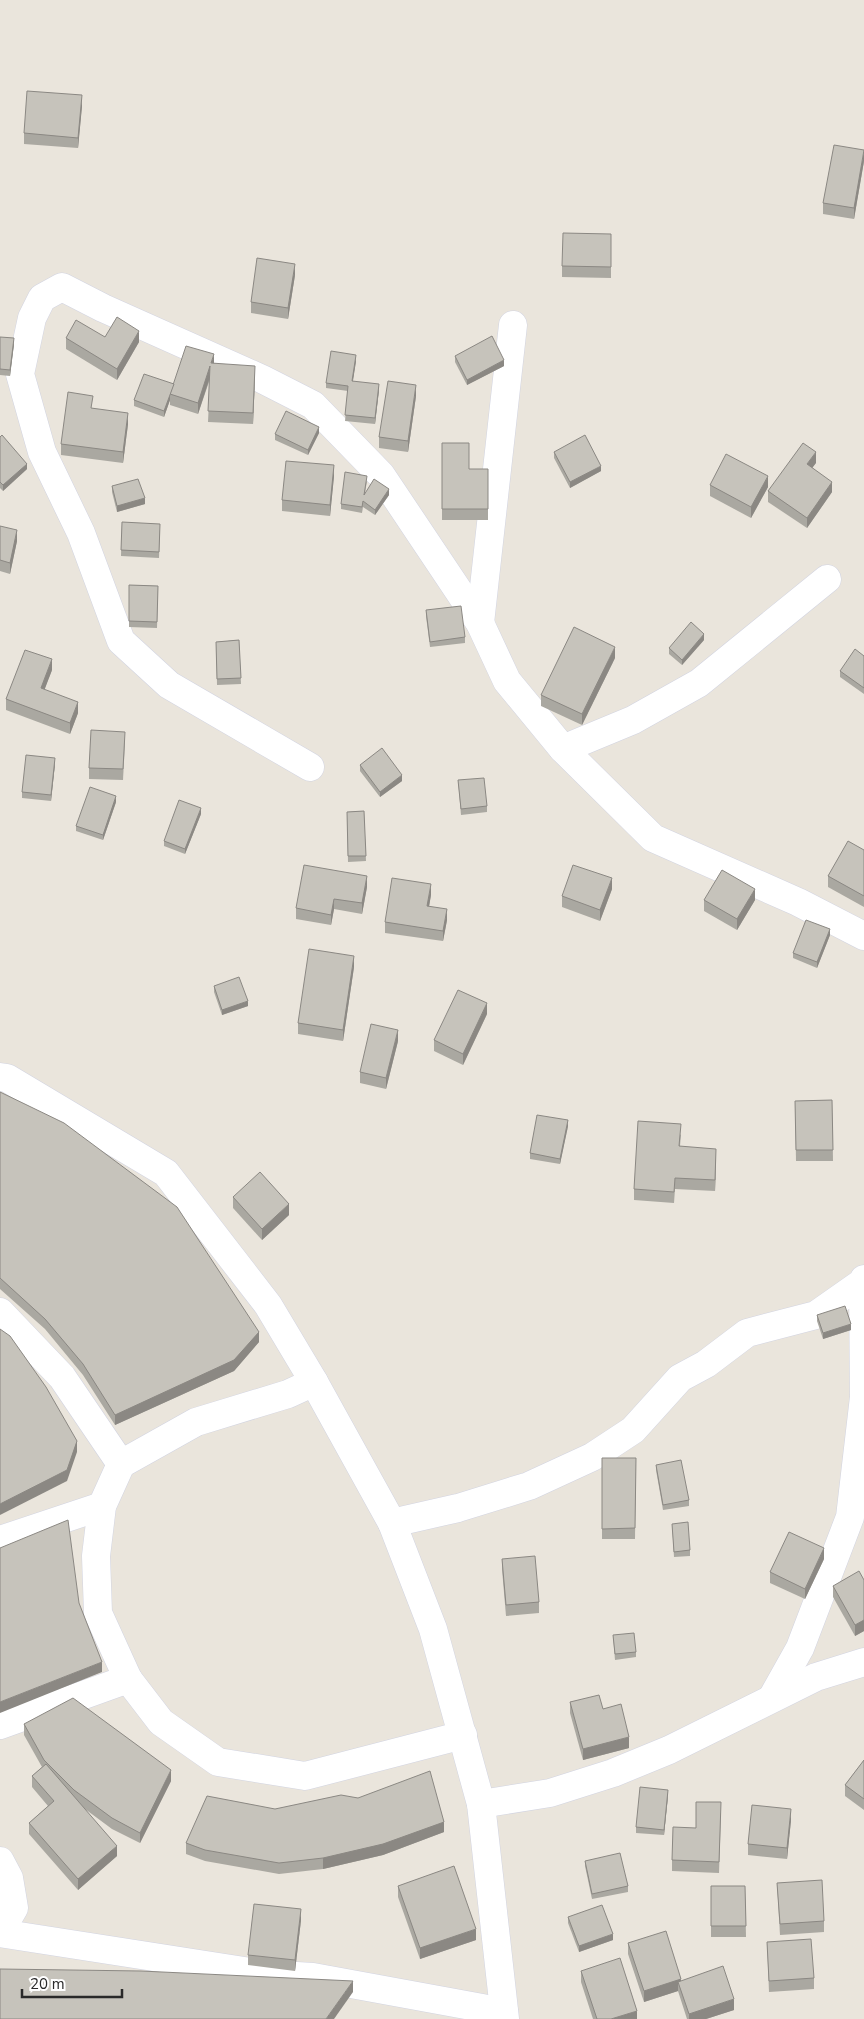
<svg xmlns="http://www.w3.org/2000/svg" width="864" height="2019" viewBox="0 0 864 2019" font-family="'Nunito Sans',sans-serif">
<style>
.lines{fill:none;stroke-linecap:round;stroke-linejoin:round}
.minor-casing{stroke:#d2d4e1;stroke-width:29}
.minor{stroke:#fff;stroke-width:28}
.wall{fill:#aaa8a1}
.shaded-wall{fill:#8b8883}
.building{fill:#c6c3bb;stroke:#8b8883}
</style>
<rect width="100%" height="100%" fill="#eae5dc"/>
<g class="lines">
<g class="minor-casing">
<g id="minor">
<polyline points="480,623 513,325"/>
<polyline points="563,749 633,720 699,683 827,579"/>
<polyline points="310,767 169,685 121,641 81,533 42,452 20,374 32,318 42,298 62,287 103,308 262,379 313,405 381,475 480,623 507,681 563,749 653,838 798,902 864,936"/>
<polyline points="0,1077 7,1078 166,1173 268,1305 314,1382"/>
<polyline points="0,1312 62,1377 121,1464 196,1422 288,1394 314,1382 392,1523 433,1629 481,1804 505,2019"/>
<polyline points="121,1464 102,1506 96,1556 98,1613 128,1679 161,1722 218,1762 305,1776 463,1735"/>
<polyline points="392,1523 458,1508 529,1486 592,1457 633,1430 680,1378 706,1364 747,1333 816,1315 863,1282 864,1279"/>
<polyline points="0,1540 102,1506"/>
<polyline points="772,1698 800,1648 850,1517 864,1397 863,1282"/>
<polyline points="0,1725 128,1679"/>
<polyline points="481,1804 550,1793 613,1773 669,1750 816,1677 864,1662"/>
<polyline points="0,1861 9,1878 14,1908 0,1932"/>
<polyline points="0,1933 263,1974 313,1977 504,2012"/>
</g>
</g>
<use href="#minor" class="minor"/>
</g>
<g class="wall">
<polygon points="82,106 78,148 24,144 24,133"/>
<polygon points="864,161 854,219 823,214 823,203"/>
<polygon points="611,234 611,278 562,277 562,266"/>
<polygon points="295,275 288,319 251,313 251,302"/>
<polygon points="0,337 14,344 10,376 0,375"/>
<polygon points="105,337 139,342 117,380 66,349 66,338"/>
<polygon points="455,356 504,366 467,385 455,362"/>
<polygon points="356,361 353,381 379,390 375,424 345,421 348,391 326,388 326,383"/>
<polygon points="214,363 255,377 253,424 208,422 210,379 198,414 170,405 170,400 164,417 134,406 134,400 174,384"/>
<polygon points="416,396 408,452 379,448 379,437"/>
<polygon points="93,408 128,424 123,463 61,455 61,444"/>
<polygon points="319,433 308,455 275,440 275,434"/>
<polygon points="0,437 27,469 3,491 0,488"/>
<polygon points="442,443 469,469 488,469 488,520 442,520"/>
<polygon points="554,452 601,471 570,488 554,458"/>
<polygon points="816,463 812,467 832,492 807,528 768,502 768,491"/>
<polygon points="334,476 330,516 282,511 282,500"/>
<polygon points="367,481 365,493 389,495 375,515 363,507 362,513 341,509 341,504"/>
<polygon points="710,485 768,487 751,518 710,496"/>
<polygon points="112,486 145,504 117,512 112,492"/>
<polygon points="122,522 160,530 159,558 121,556"/>
<polygon points="0,526 17,541 10,574 0,571"/>
<polygon points="129,585 158,586 157,628 129,627"/>
<polygon points="426,610 465,637 465,643 430,647 426,616"/>
<polygon points="239,640 241,684 217,685 216,642"/>
<polygon points="704,640 682,665 669,654 669,648"/>
<polygon points="864,656 864,694 840,677 840,671"/>
<polygon points="615,658 582,725 541,706 541,695"/>
<polygon points="52,670 44,690 78,713 70,734 6,710 6,699"/>
<polygon points="125,742 123,780 89,779 89,768"/>
<polygon points="55,764 51,801 22,798 22,792"/>
<polygon points="360,765 402,781 380,797 360,771"/>
<polygon points="458,780 487,806 487,812 461,815"/>
<polygon points="116,802 103,840 76,831 76,826"/>
<polygon points="364,811 366,861 348,862 347,812"/>
<polygon points="201,814 185,854 164,846 164,841"/>
<polygon points="864,850 864,907 828,887 828,876"/>
<polygon points="367,887 362,914 334,909 331,925 296,919 296,908"/>
<polygon points="612,889 600,921 562,907 562,896"/>
<polygon points="431,895 429,907 447,920 443,941 385,933 385,922"/>
<polygon points="704,900 755,900 737,930 704,911"/>
<polygon points="830,935 817,968 793,958 793,953"/>
<polygon points="354,967 343,1041 298,1034 298,1023"/>
<polygon points="214,986 248,1006 222,1015 214,992"/>
<polygon points="487,1014 463,1065 434,1051 434,1040"/>
<polygon points="398,1041 386,1089 360,1083 360,1072"/>
<polygon points="0,1092 259,1342 234,1371 115,1425 83,1375 45,1329 0,1289"/>
<polygon points="832,1100 833,1161 796,1161 795,1101"/>
<polygon points="568,1126 560,1164 530,1159 530,1153"/>
<polygon points="681,1134 680,1146 716,1160 715,1191 675,1189 674,1203 634,1200 634,1189"/>
<polygon points="233,1197 289,1215 262,1240 233,1208"/>
<polygon points="817,1315 851,1330 823,1339 817,1321"/>
<polygon points="602,1458 636,1458 635,1539 602,1539"/>
<polygon points="656,1465 689,1500 689,1506 663,1510 656,1470"/>
<polygon points="672,1524 690,1550 690,1556 674,1557"/>
<polygon points="502,1559 539,1602 539,1613 506,1616 502,1569"/>
<polygon points="824,1559 805,1599 770,1583 770,1572"/>
<polygon points="864,1580 864,1631 855,1636 833,1597 833,1586"/>
<polygon points="613,1635 636,1652 636,1657 615,1660"/>
<polygon points="570,1702 629,1748 583,1760 570,1713"/>
<polygon points="24,1724 171,1781 140,1843 112,1829 85,1809 117,1856 78,1890 29,1834 29,1823 48,1806 32,1787 32,1776 42,1767 24,1735"/>
<polygon points="864,1760 864,1810 845,1796 845,1785"/>
<polygon points="668,1796 664,1835 636,1833 636,1827"/>
<polygon points="275,1809 444,1832 383,1855 323,1869 279,1874 205,1861 186,1854 186,1843"/>
<polygon points="721,1813 719,1873 672,1871 672,1860 696,1828"/>
<polygon points="791,1820 787,1859 748,1855 748,1844"/>
<polygon points="585,1861 628,1886 628,1892 592,1899 585,1866"/>
<polygon points="777,1883 824,1921 824,1932 780,1935"/>
<polygon points="398,1886 476,1940 420,1959 398,1897"/>
<polygon points="711,1886 745,1886 746,1937 711,1937"/>
<polygon points="568,1917 613,1940 579,1952 568,1923"/>
<polygon points="301,1920 295,1971 248,1965 248,1955"/>
<polygon points="767,1942 814,1978 814,1989 769,1992"/>
<polygon points="628,1943 681,1981 734,2010 706,2019 687,2019 678,1991 644,2002 628,1954"/>
<polygon points="581,1971 637,2019 593,2019 581,1982"/>
</g>
<g class="shaded-wall">
<polygon points="82,95 82,106 78,148 78,138"/>
<polygon points="864,150 864,161 854,219 854,208"/>
<polygon points="295,264 295,275 288,319 288,308"/>
<polygon points="139,331 139,342 117,380 117,369"/>
<polygon points="14,338 14,344 10,376 10,370"/>
<polygon points="214,354 214,365 211,363"/>
<polygon points="356,355 356,361 352,386 352,381"/>
<polygon points="504,360 504,366 467,385 467,380"/>
<polygon points="210,366 210,377 198,414 198,403"/>
<polygon points="255,366 255,377 253,424 253,413"/>
<polygon points="174,384 170,394 170,400 164,417 164,411"/>
<polygon points="379,384 379,390 375,424 375,418"/>
<polygon points="416,385 416,396 408,452 408,441"/>
<polygon points="128,413 128,424 123,463 123,452"/>
<polygon points="319,427 319,433 308,455 308,450"/>
<polygon points="816,452 816,463 807,475 807,464"/>
<polygon points="27,464 27,469 3,491 3,485"/>
<polygon points="334,465 334,476 330,516 330,505"/>
<polygon points="601,466 601,471 570,488 570,482"/>
<polygon points="768,476 768,487 751,518 751,507"/>
<polygon points="832,482 832,492 807,528 807,518"/>
<polygon points="389,489 389,495 375,515 375,510"/>
<polygon points="145,498 145,504 117,512 117,506"/>
<polygon points="17,530 17,541 10,574 10,563"/>
<polygon points="704,634 704,640 682,665 682,660"/>
<polygon points="615,647 615,658 582,725 582,714"/>
<polygon points="52,659 52,670 41,699 41,688"/>
<polygon points="78,702 78,713 70,734 70,723"/>
<polygon points="55,758 55,764 51,801 51,795"/>
<polygon points="402,775 402,781 380,797 380,792"/>
<polygon points="116,796 116,802 103,840 103,835"/>
<polygon points="201,808 201,814 185,854 185,849"/>
<polygon points="367,876 367,887 362,914 362,903"/>
<polygon points="612,878 612,889 600,921 600,910"/>
<polygon points="431,884 431,895 427,917 427,906"/>
<polygon points="755,889 755,900 737,930 737,919"/>
<polygon points="334,899 334,909 331,925 331,915"/>
<polygon points="447,909 447,920 443,941 443,931"/>
<polygon points="830,929 830,935 817,968 817,962"/>
<polygon points="354,956 354,967 343,1041 343,1030"/>
<polygon points="248,1001 248,1006 222,1015 222,1010"/>
<polygon points="487,1003 487,1014 463,1065 463,1054"/>
<polygon points="398,1030 398,1041 386,1089 386,1078"/>
<polygon points="568,1120 568,1126 560,1164 560,1159"/>
<polygon points="716,1149 716,1160 715,1191 715,1180"/>
<polygon points="289,1204 289,1215 262,1240 262,1229"/>
<polygon points="851,1324 851,1330 823,1339 823,1333"/>
<polygon points="259,1332 259,1342 234,1371 115,1425 115,1415"/>
<polygon points="77,1441 77,1452 67,1481 0,1515 0,1504"/>
<polygon points="824,1548 824,1559 805,1599 805,1589"/>
<polygon points="864,1620 864,1631 855,1636 855,1625"/>
<polygon points="102,1662 102,1672 0,1713 0,1702"/>
<polygon points="629,1737 629,1748 583,1760 583,1749"/>
<polygon points="171,1770 171,1781 140,1843 140,1833"/>
<polygon points="668,1790 668,1796 664,1835 664,1830"/>
<polygon points="791,1809 791,1820 787,1859 787,1848"/>
<polygon points="444,1822 444,1832 383,1855 323,1869 323,1858"/>
<polygon points="117,1846 117,1856 78,1890 78,1879"/>
<polygon points="301,1909 301,1920 295,1971 295,1960"/>
<polygon points="476,1929 476,1940 420,1959 420,1948"/>
<polygon points="613,1934 613,1940 579,1952 579,1946"/>
<polygon points="681,1979 681,1990 678,1982 678,1991 644,2002 644,1991"/>
<polygon points="353,1981 353,1992 334,2019 326,2019"/>
<polygon points="734,1999 734,2010 706,2019 689,2019 689,2014"/>
<polygon points="637,2011 637,2019 611,2019"/>
</g>
<g class="building">
<polygon points="27,91 82,95 78,138 24,133"/>
<polygon points="834,145 864,150 854,208 823,203"/>
<polygon points="563,233 611,234 611,267 562,266"/>
<polygon points="257,258 295,264 288,308 251,302"/>
<polygon points="117,317 139,331 117,369 66,338 76,320 105,337"/>
<polygon points="492,336 504,360 467,380 455,356"/>
<polygon points="0,337 14,338 10,370 0,369"/>
<polygon points="186,346 214,354 211,363 255,366 253,413 208,411 210,366 198,403 170,394"/>
<polygon points="331,351 356,355 352,381 379,384 375,418 345,415 348,386 326,383"/>
<polygon points="144,374 174,384 164,411 134,400"/>
<polygon points="388,381 416,385 408,441 379,437"/>
<polygon points="68,392 93,396 91,408 128,413 123,452 61,444"/>
<polygon points="286,411 319,427 308,450 275,434"/>
<polygon points="2,435 27,464 3,485 0,482 0,437"/>
<polygon points="585,435 601,466 570,482 554,452"/>
<polygon points="442,443 469,443 469,469 488,469 488,509 442,509"/>
<polygon points="803,443 816,452 807,464 832,482 807,518 768,491"/>
<polygon points="726,454 768,476 751,507 710,485"/>
<polygon points="286,461 334,465 330,505 282,500"/>
<polygon points="345,472 367,476 364,495 374,479 389,489 375,510 363,501 362,507 341,504"/>
<polygon points="138,479 145,498 117,506 112,486"/>
<polygon points="122,522 160,524 159,552 121,550"/>
<polygon points="0,526 17,530 10,563 0,560"/>
<polygon points="129,585 158,586 157,622 129,621"/>
<polygon points="461,606 465,637 430,642 426,610"/>
<polygon points="691,622 704,634 682,660 669,648"/>
<polygon points="574,627 615,647 582,714 541,695"/>
<polygon points="239,640 241,678 217,679 216,642"/>
<polygon points="855,649 864,656 864,688 840,671"/>
<polygon points="25,650 52,659 41,688 78,702 70,723 6,699"/>
<polygon points="91,730 125,732 123,769 89,768"/>
<polygon points="382,748 402,775 380,792 360,765"/>
<polygon points="26,755 55,758 51,795 22,792"/>
<polygon points="484,778 487,806 461,809 458,780"/>
<polygon points="90,787 116,796 103,835 76,826"/>
<polygon points="179,800 201,808 185,849 164,841"/>
<polygon points="364,811 366,856 348,856 347,812"/>
<polygon points="848,841 864,850 864,896 828,876"/>
<polygon points="304,865 367,876 362,903 334,899 331,915 296,908"/>
<polygon points="573,865 612,878 600,910 562,896"/>
<polygon points="722,870 755,889 737,919 704,900"/>
<polygon points="392,878 431,884 427,906 447,909 443,931 385,922"/>
<polygon points="806,920 830,929 817,962 793,953"/>
<polygon points="309,949 354,956 343,1030 298,1023"/>
<polygon points="239,977 248,1001 222,1010 214,986"/>
<polygon points="458,990 487,1003 463,1054 434,1040"/>
<polygon points="371,1024 398,1030 386,1078 360,1072"/>
<polygon points="0,1092 64,1123 177,1207 259,1332 234,1360 115,1415 83,1364 45,1319 0,1278"/>
<polygon points="832,1100 833,1150 796,1150 795,1101"/>
<polygon points="537,1115 568,1120 560,1159 530,1153"/>
<polygon points="638,1121 681,1124 679,1146 716,1149 715,1180 675,1178 674,1192 634,1189"/>
<polygon points="260,1172 289,1204 262,1229 233,1197"/>
<polygon points="845,1306 851,1324 823,1333 817,1315"/>
<polygon points="0,1329 10,1336 46,1387 77,1441 67,1470 0,1504"/>
<polygon points="602,1458 636,1458 635,1528 602,1529"/>
<polygon points="681,1460 689,1500 663,1505 656,1465"/>
<polygon points="68,1520 79,1603 102,1662 0,1702 0,1548"/>
<polygon points="688,1522 690,1550 674,1552 672,1524"/>
<polygon points="789,1532 824,1548 805,1589 770,1572"/>
<polygon points="535,1556 539,1602 506,1605 502,1559"/>
<polygon points="859,1571 864,1580 864,1620 855,1625 833,1586"/>
<polygon points="634,1633 636,1652 615,1654 613,1635"/>
<polygon points="599,1695 603,1709 621,1704 629,1737 583,1749 570,1702"/>
<polygon points="73,1698 171,1770 140,1833 112,1818 74,1790 44,1760 24,1724"/>
<polygon points="864,1760 864,1799 845,1785"/>
<polygon points="46,1764 117,1846 78,1879 29,1823 54,1801 32,1776"/>
<polygon points="430,1771 444,1822 383,1844 323,1858 279,1863 205,1850 186,1843 207,1796 275,1809 341,1795 358,1798"/>
<polygon points="640,1787 668,1790 664,1830 636,1827"/>
<polygon points="696,1802 721,1802 719,1862 672,1860 673,1827 696,1828"/>
<polygon points="752,1805 791,1809 787,1848 748,1844"/>
<polygon points="620,1853 628,1886 592,1894 585,1861"/>
<polygon points="454,1866 476,1929 420,1948 398,1886"/>
<polygon points="822,1880 824,1921 780,1924 777,1883"/>
<polygon points="711,1886 745,1886 746,1926 711,1926"/>
<polygon points="254,1904 301,1909 295,1960 248,1955"/>
<polygon points="602,1905 613,1934 579,1946 568,1917"/>
<polygon points="666,1931 681,1979 644,1991 628,1943"/>
<polygon points="811,1939 814,1978 769,1981 767,1942"/>
<polygon points="620,1958 637,2011 611,2019 597,2019 581,1971"/>
<polygon points="723,1966 734,1999 689,2014 678,1982"/>
<polygon points="0,1969 141,1971 353,1981 326,2019 0,2019"/>
</g>
<path d="M22 1989v8h100v-8" fill="none" stroke="#292929" stroke-width="2.5"/>
<text x="30" y="1989" font-size="15" fill="#292929" stroke="#ffffff" stroke-width="4" paint-order="stroke">20 m</text>
</svg>
